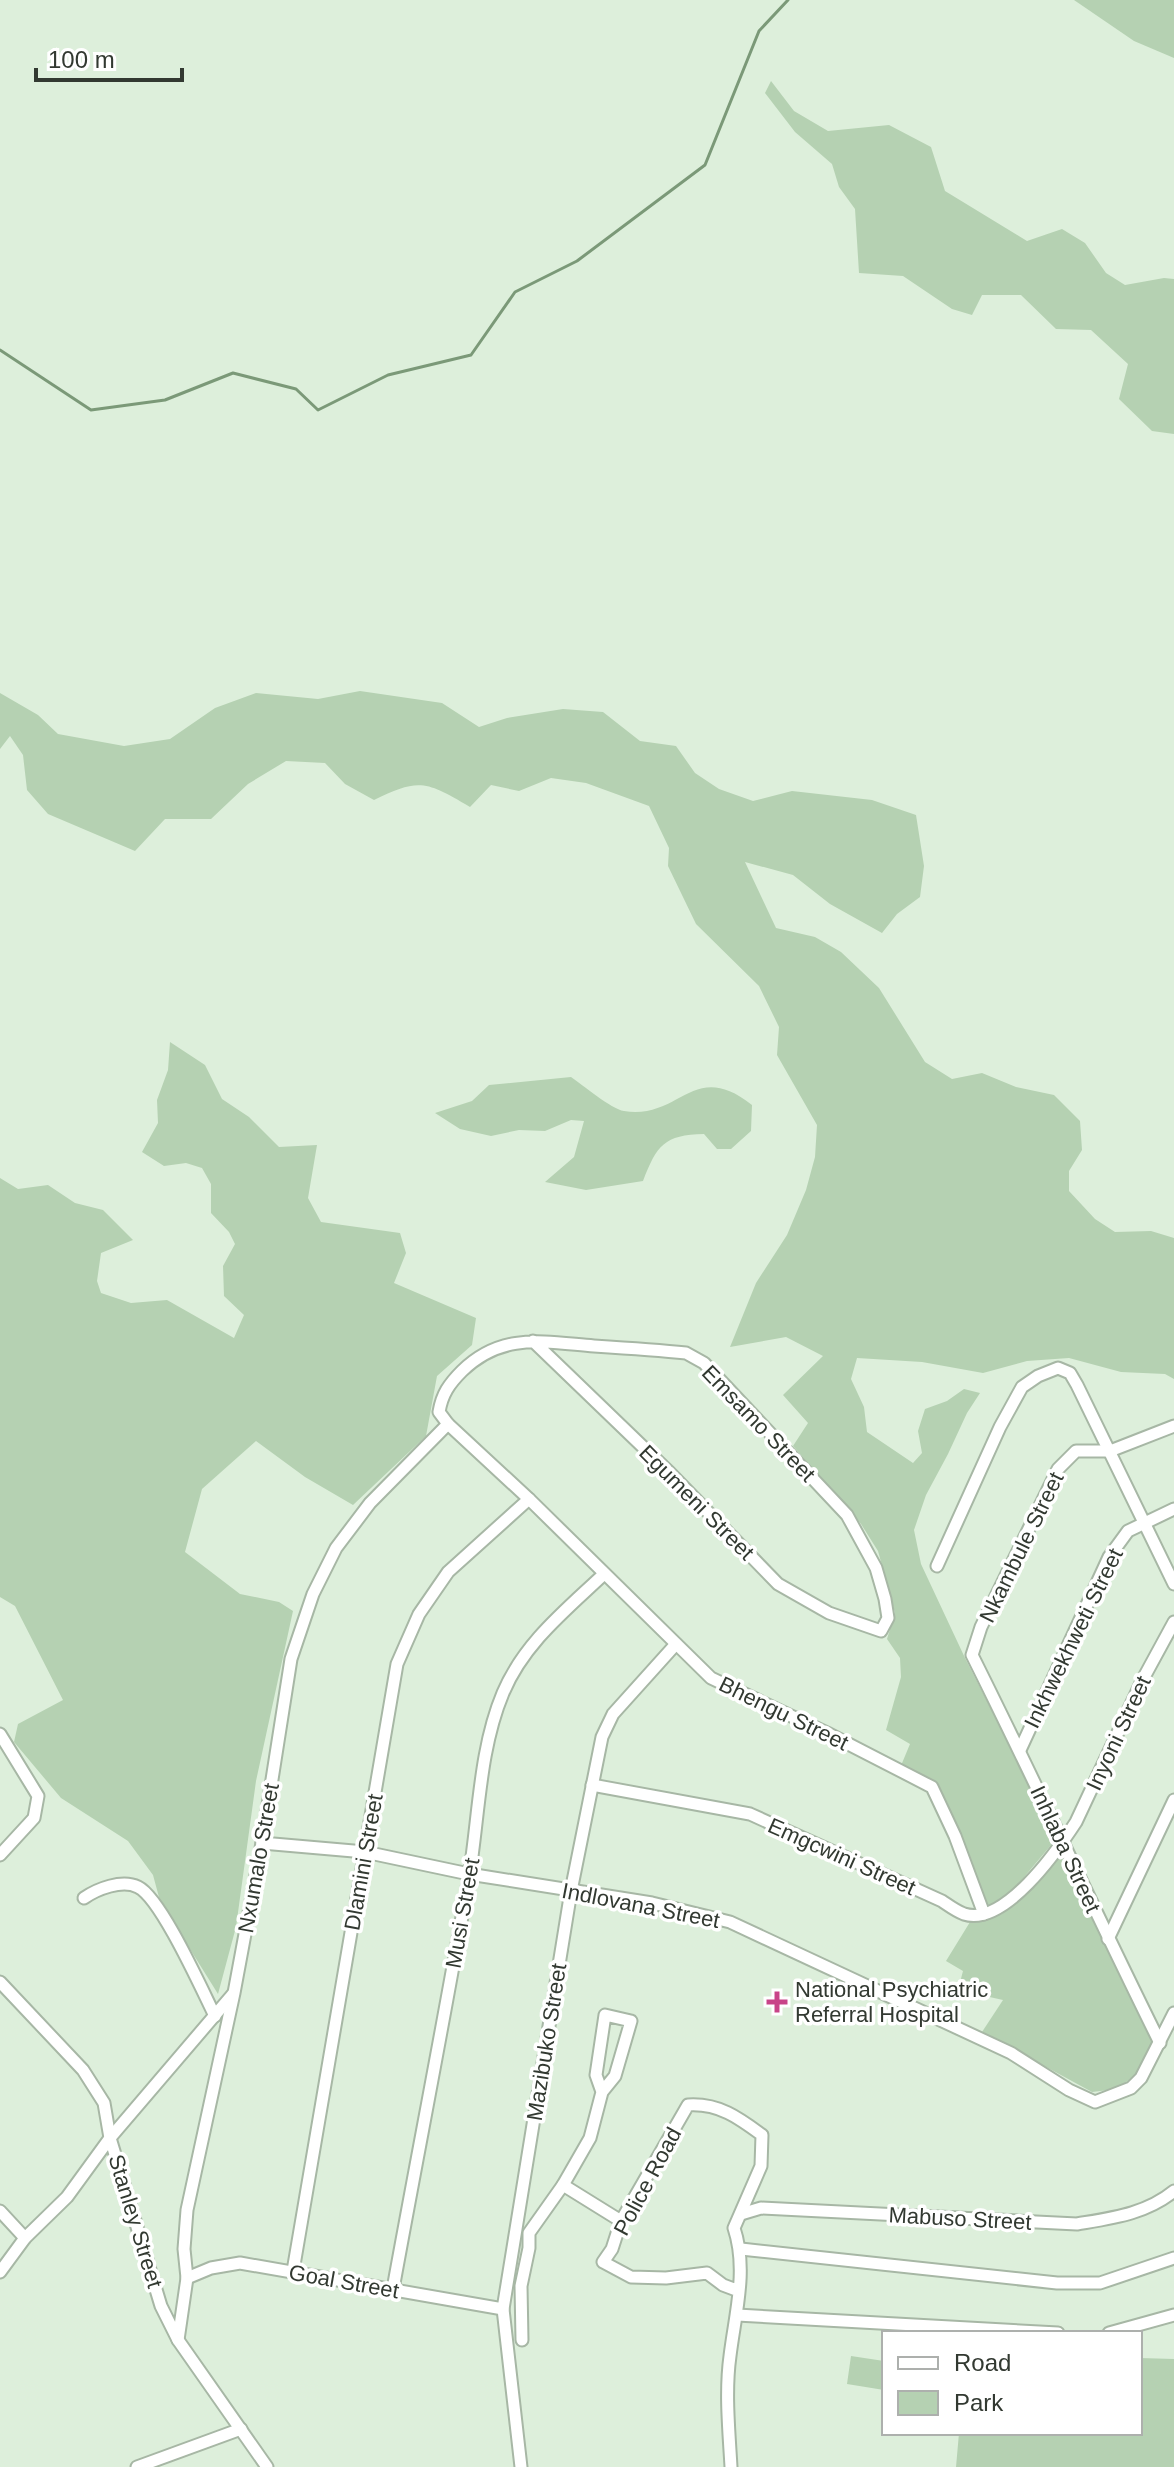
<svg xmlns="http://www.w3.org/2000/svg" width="1174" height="2467" viewBox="0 0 1174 2467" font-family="Arial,sans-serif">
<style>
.green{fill:#b5d1b2}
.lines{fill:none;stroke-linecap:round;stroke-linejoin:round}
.stream{stroke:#7b9978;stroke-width:3}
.minor-casing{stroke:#a7b7a5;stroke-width:15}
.minor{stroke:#fff;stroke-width:11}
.poi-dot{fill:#c84488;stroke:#fff;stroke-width:3}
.labels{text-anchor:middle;stroke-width:7;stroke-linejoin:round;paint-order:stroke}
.street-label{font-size:22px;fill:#323931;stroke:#fff}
.poi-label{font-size:22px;fill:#323931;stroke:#fff;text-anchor:start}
</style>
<rect width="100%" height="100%" fill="#ddefdb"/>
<g class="green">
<polygon points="1074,0 1174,0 1174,58 1134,41"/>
<polygon points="771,81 794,111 828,131 889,125 931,147 945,191 1027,241 1062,229 1085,243 1106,273 1125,285 1164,278 1174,279 1174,434 1152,431 1119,399 1128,364 1091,330 1056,329 1021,295 982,295 972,315 952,309 903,276 859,273 855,209 839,187 832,164 795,132 765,93"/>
<path d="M360 691 442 703 479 727 507 718 563 709 603 712 640 741 676 746 695 773 719 789 753 801 792 791 872 800 916 815 924 866 920 897 897 914 882 933 830 904 793 875 745 862 776 928 815 937 841 952 879 988 925 1062 952 1079 982 1073 1016 1087 1054 1095 1080 1121 1082 1150 1069 1171V1191L1095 1219 1115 1232 1151 1231 1174 1238V1379L1165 1374 1121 1372 1069 1358 1027 1361 983 1373 922 1362 857 1358 851 1379 864 1407 867 1432 913 1463 922 1453 918 1431 925 1409 947 1401 964 1389 980 1393 967 1413 948 1454 926 1495 914 1530 921 1564 965 1658 1043 1811 1051 1845 1009 1895 985 1910 947 1802 936 1785 900 1768 910 1744 886 1730 901 1677 900 1658 887 1639 895 1613 878 1551 861 1524 793 1446 808 1423 783 1395 823 1356 786 1337 730 1347 756 1283 787 1235 806 1190 815 1157 817 1125 777 1055 779 1027 759 986 696 924 668 866 669 848 649 806 586 783 551 778 519 791 491 785 470 807C426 781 419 778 374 800L345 784 325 763 286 761 248 784 211 819H165L135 851 48 814 27 790 23 755 10 736 0 749V693L38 715 58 734 124 746 170 739 215 708 256 693 318 699Z"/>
<polygon points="170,1042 205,1065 222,1099 249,1117 279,1147 317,1145 308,1198 321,1222 400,1233 406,1253 394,1283 476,1318 472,1345 437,1376 426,1436 353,1505 305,1477 256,1441 202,1489 185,1552 240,1594 279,1602 293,1611 256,1781 236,1927 218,1994 160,1901 153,1875 128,1841 61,1798 14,1742 18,1724 63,1700 15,1606 0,1597 0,1178 18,1189 48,1185 75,1203 103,1210 133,1240 101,1253 97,1281 101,1293 131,1303 167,1300 234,1338 244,1315 224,1296 223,1266 235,1244 229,1232 211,1213 211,1184 202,1168 186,1163 164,1166 142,1152 158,1123 157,1100 168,1070"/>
<path d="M571 1077C583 1085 611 1109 624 1111 681 1120 693 1058 752 1105L751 1131 731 1149H717L704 1134C664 1135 657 1145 643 1181L586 1190 545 1182 574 1157 584 1121 571 1120 545 1131 519 1130 491 1136 460 1129 435 1113 472 1101 489 1085Z"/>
<polygon points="1062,1851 1152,2029 1151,2051 1138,2073 1117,2089 1092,2092 982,2032 1003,2000 958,1990 963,1971 946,1961 970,1922 1002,1914 1028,1891"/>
<polygon points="851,2356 884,2361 884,2390 847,2384"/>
<polygon points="1140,2358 1174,2359 1174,2467 956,2467 959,2433 1140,2433"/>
</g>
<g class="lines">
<polyline class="stream" points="0,350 91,410 165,400 233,373 296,389 318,410 388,375 471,355 515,292 577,261 705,165 759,31 788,0"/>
<g class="minor-casing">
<g id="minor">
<path d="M533 1341 670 1473 778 1584 829 1613 881 1631 888 1618 885 1599 876 1568 847 1515 704 1363 686 1353C656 1350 625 1348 594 1346 543 1342 502 1332 462 1371 449 1384 442 1394 439 1412L448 1424 529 1499 711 1678 827 1733 932 1787 955 1836 984 1914"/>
<polyline points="937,1566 1000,1427 1022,1387 1038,1376 1058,1368 1070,1373 1077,1385 1174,1584"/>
<polyline points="0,1734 38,1796 34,1818 0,1855"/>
<polyline points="1020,1750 1109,1557 1128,1531 1174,1509"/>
<path d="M592 1785 750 1814 942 1901C948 1905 956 1911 964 1914 1004 1927 1057 1851 1076 1822L1143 1679 1174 1622"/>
<polyline points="262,1843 365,1852 469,1874 652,1903 730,1922 1011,2053 1069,2090 1095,2102 1131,2088 1141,2078 1174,2013"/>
<path d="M84 1898C97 1889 122 1879 138 1887 161 1898 202 1990 215 2016"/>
<polyline points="1108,1939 1174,1800"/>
<polyline points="0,1982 83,2070 104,2103 110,2138 161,2306 178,2340 267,2467"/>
<path d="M1160 2043C1096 1914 1036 1783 972 1655L981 1627 1058 1469 1076 1451H1110L1174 1426"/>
<polyline points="563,2185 621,2221"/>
<polyline points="0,2211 25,2238"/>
<path d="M741 2214 761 2208 1077 2224C1112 2218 1146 2214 1174 2191"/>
<polyline points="741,2249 1057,2283 1100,2283 1174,2258"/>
<polyline points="293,2271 397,1664 419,1614 448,1572 529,1499"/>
<polyline points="0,2272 25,2238 67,2197 110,2138 233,1994"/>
<polyline points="187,2278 211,2268 240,2263 503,2309"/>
<path d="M393 2289C418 2152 445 2015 469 1877 479 1817 479 1750 503 1693 524 1643 566 1610 604 1574"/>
<polyline points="737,2315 1058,2333"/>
<polyline points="1109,2333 1174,2315"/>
<polyline points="178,2340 187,2278 184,2249 187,2210 234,1993 262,1843 291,1659 313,1594 336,1548 370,1503 448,1424"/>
<polyline points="522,2340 521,2286 529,2248 529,2233 563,2185 590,2138 602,2092 615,2076 631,2021 605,2015 596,2075 602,2092"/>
<polyline points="137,2467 241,2429"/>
<polyline points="521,2467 503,2309 571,1891 602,1737 613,1714 676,1644"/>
<path d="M731 2467C729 2431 725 2392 730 2356 735 2314 748 2270 734 2228L761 2166 762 2135C739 2118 719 2103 688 2105L621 2221 612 2249 603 2262 631 2277 666 2278 707 2273 723 2285 739 2291"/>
</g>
</g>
<use href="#minor" class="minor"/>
</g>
<path class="poi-dot" d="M773 1990h8v8h8v8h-8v8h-8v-8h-8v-8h8z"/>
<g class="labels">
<g class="street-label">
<text transform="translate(759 1423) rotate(46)" y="8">Emsamo Street</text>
<text transform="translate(697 1502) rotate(45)" y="8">Egumeni Street</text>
<text transform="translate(1021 1547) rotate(-64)" y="8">Nkambule Street</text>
<text transform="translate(1073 1638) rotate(-64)" y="8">Inkhwekhweti Street</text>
<text transform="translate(784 1713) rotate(26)" y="8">Bhengu Street</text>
<text transform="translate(1118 1733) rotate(-65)" y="8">Inyoni Street</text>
<text transform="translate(1066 1849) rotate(65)" y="8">Inhlaba Street</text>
<text transform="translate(842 1856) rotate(24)" y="8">Emgcwini Street</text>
<text transform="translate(258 1858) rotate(-80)" y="8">Nxumalo Street</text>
<text transform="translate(363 1862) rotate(-80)" y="8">Dlamini Street</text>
<text transform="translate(641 1905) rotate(11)" y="8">Indlovana Street</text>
<text transform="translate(462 1913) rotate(-80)" y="8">Musi Street</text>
<text transform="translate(546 2042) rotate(-81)" y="8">Mazibuko Street</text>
<text transform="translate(647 2181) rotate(-62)" y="8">Police Road</text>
<text transform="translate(960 2218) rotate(3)" y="8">Mabuso Street</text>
<text transform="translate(136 2221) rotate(73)" y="8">Stanley Street</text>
<text transform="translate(344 2281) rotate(10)" y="8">Goal Street</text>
</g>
<g class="poi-label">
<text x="795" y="1997">National Psychiatric<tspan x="795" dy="25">Referral Hospital</tspan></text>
</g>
</g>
<rect x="882" y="2331" width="260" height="104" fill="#ffffff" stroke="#adb0ad" stroke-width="2"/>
<rect x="898" y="2357" width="40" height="12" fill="#ffffff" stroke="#adb0ad" stroke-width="2"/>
<text x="954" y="2371" font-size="24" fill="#323931">Road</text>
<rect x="898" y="2391" width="40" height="24" fill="#b5d1b2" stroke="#adb0ad" stroke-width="2"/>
<text x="954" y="2411" font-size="24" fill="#323931">Park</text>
<path d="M36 68v12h146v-12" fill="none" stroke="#323931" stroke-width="4"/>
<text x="48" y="68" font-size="24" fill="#323931" stroke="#ffffff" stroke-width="6" paint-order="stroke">100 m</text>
</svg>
